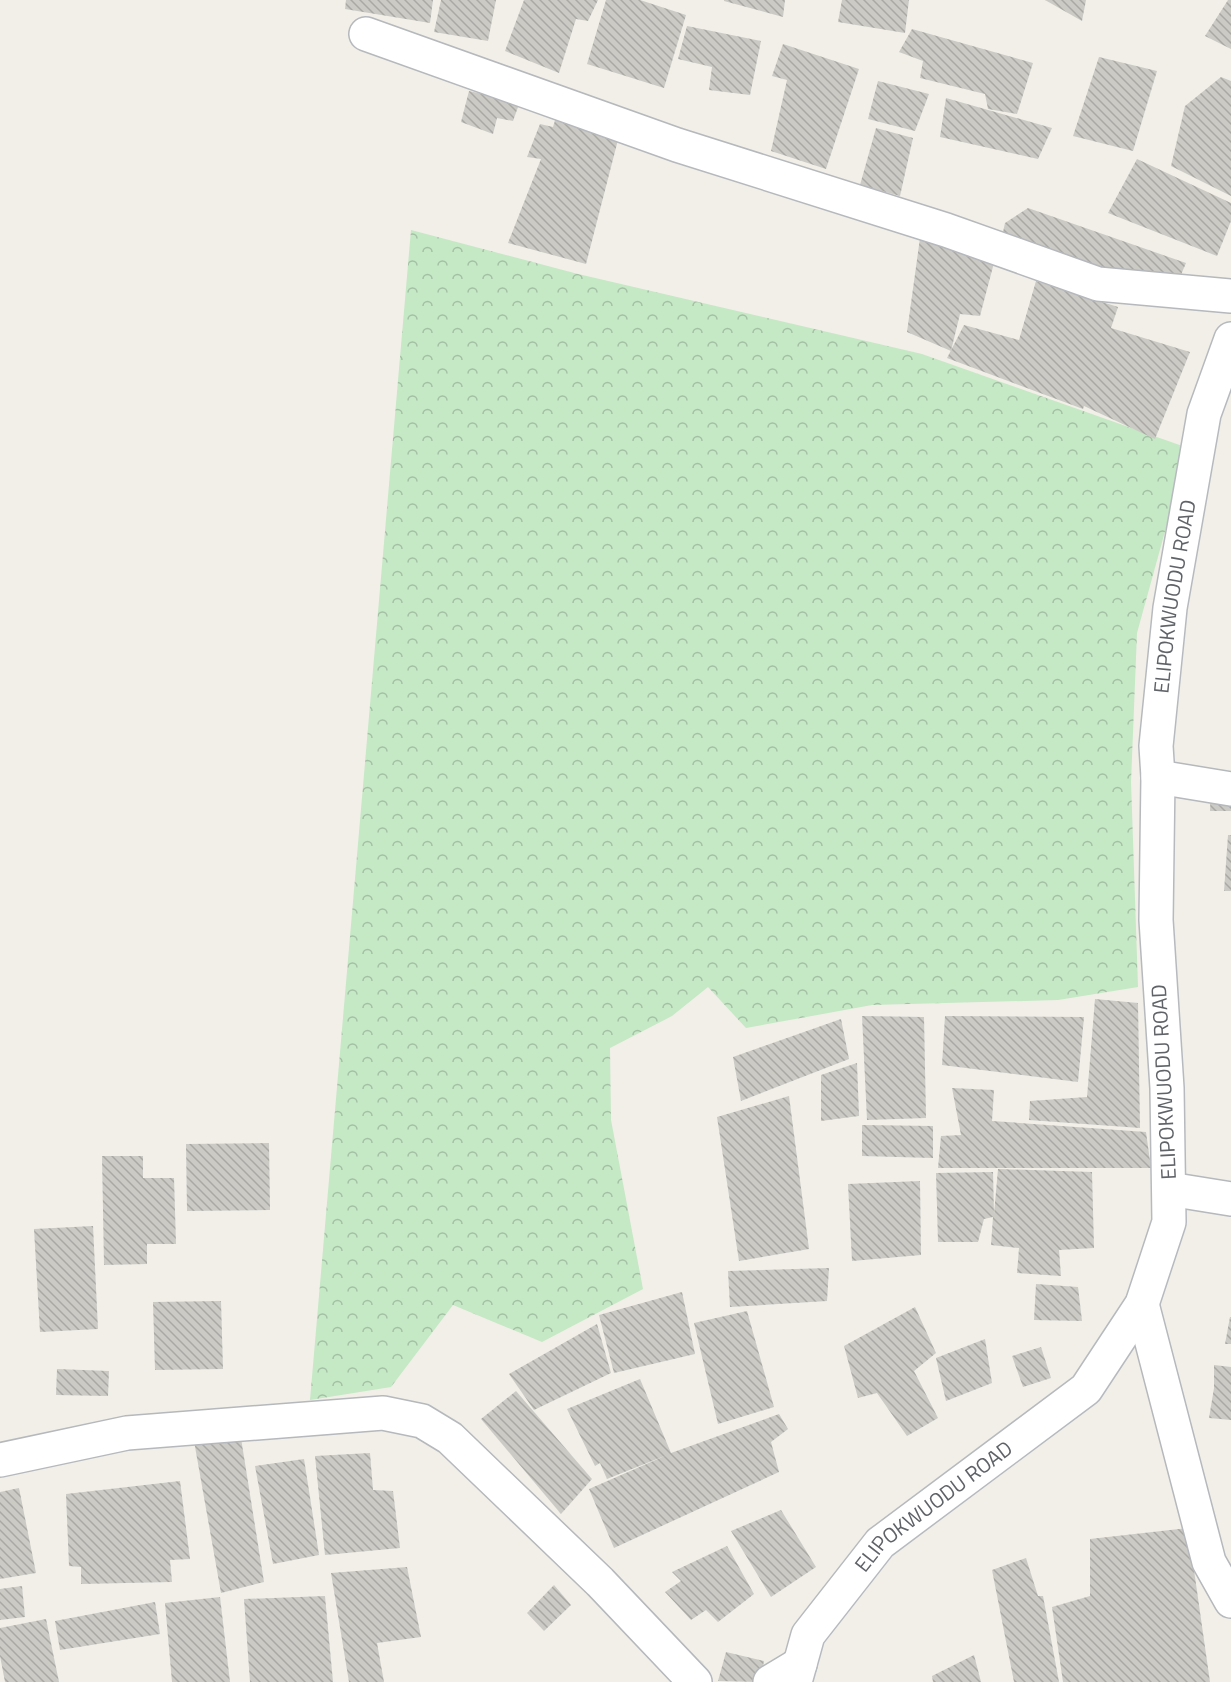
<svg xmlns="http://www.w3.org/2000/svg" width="1231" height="1682" viewBox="0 0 1231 1682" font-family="'Titillium Web',sans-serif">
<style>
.forest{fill:url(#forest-crowns)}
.building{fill:url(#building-back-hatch)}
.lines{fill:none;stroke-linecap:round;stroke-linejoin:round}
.street-casing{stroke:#b5b8bc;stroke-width:36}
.secondary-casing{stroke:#b6babf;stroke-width:36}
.street{stroke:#fff;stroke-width:33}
.secondary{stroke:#fff;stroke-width:33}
.labels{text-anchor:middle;stroke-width:4.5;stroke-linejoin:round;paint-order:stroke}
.street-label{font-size:21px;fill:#5f6368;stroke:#fff}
</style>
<defs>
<pattern id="forest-crowns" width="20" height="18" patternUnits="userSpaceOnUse" patternTransform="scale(1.5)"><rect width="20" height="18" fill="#c5e8c5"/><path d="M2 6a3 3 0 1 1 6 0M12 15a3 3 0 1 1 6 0" fill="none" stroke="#a3c0a4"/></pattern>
<pattern id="building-back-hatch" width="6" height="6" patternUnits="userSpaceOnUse" patternTransform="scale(1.5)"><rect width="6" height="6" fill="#cccac5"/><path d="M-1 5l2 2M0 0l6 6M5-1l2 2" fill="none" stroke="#a9a8a4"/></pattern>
</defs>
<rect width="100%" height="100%" fill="#f1efe8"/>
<polygon class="forest" points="411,230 578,274 922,354 1188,448 1137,633 1131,782 1138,987 1058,1000 872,1005 746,1028 708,987 672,1016 610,1048 611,1120 643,1289 542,1342 453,1305 391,1387 310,1400"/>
<g class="building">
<polygon points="346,0 433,0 430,23 345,9"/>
<polygon points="441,0 496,0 488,41 434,32"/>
<polygon points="524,0 598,0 588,21 576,19 559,73 505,51"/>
<polygon points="606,0 640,0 686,15 664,88 587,64"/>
<polygon points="724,0 785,0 783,17 724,1"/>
<polygon points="842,0 909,0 905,33 838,22"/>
<polygon points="1045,0 1086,0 1082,21"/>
<polygon points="1228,0 1231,0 1231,49 1205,36"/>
<polygon points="687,26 761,41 750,95 709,90 712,67 678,59"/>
<polygon points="912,29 1033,63 1017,114 988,109 985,94 920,78 923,61 899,52"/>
<polygon points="783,44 859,69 826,169 771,151 787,80 772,76"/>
<polygon points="1099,57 1157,71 1133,151 1073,136"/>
<polygon points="1221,77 1231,81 1231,196 1171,166 1185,106"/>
<polygon points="878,81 929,94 915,131 868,119"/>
<polygon points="469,91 487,95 522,96 513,121 497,118 493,134 461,122"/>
<polygon points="946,98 1052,128 1038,159 940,137"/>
<polygon points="557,114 619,136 586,264 508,243 541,159 527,157 540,124 553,127"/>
<polygon points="876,128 913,138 900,196 860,185"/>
<polygon points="1137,159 1231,203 1231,221 1217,256 1108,213"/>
<polygon points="1028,208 1186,263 1172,296 1001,241 1005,223"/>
<polygon points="920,238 995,259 980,316 960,314 951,351 907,332"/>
<polygon points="1036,281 1118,307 1111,328 1190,352 1155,439 1084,406 1083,409 947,358 964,325 1019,340"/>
<polygon points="1211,784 1231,787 1231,811 1210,811"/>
<polygon points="1228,835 1231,835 1231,891 1224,891"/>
<polygon points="1095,999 1138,1003 1140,1128 1029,1120 1030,1101 1087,1097"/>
<polygon points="862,1016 924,1017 926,1118 867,1120"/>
<polygon points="945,1016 1084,1017 1078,1082 942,1065"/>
<polygon points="841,1019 849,1059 741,1101 733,1057"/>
<polygon points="857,1063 859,1116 821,1121 821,1075"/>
<polygon points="952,1088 994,1090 992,1121 1146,1132 1151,1168 938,1168 941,1136 961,1135"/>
<polygon points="789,1096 809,1249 739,1261 717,1117"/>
<polygon points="862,1125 933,1126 933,1158 862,1156"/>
<polygon points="269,1143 270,1210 187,1211 186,1144"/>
<polygon points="102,1156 143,1156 143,1178 174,1178 176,1244 147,1244 147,1264 104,1265"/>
<polygon points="998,1169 1092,1172 1094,1248 1059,1250 1061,1276 1017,1273 1019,1248 991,1245 993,1217 984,1219 978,1242 938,1242 936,1173 993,1172 994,1214"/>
<polygon points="920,1181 921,1255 852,1261 848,1184"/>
<polygon points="93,1226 98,1329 40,1332 34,1229"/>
<polygon points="829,1268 827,1301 730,1307 728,1271"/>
<polygon points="1036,1284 1078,1287 1082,1321 1034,1320"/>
<polygon points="682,1292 695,1354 614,1373 599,1315"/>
<polygon points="221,1301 223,1369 155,1370 153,1302"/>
<polygon points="915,1307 936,1353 914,1371 938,1418 907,1436 877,1393 858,1398 844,1346"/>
<polygon points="747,1311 774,1407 718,1424 694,1323"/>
<polygon points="1230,1317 1231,1317 1231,1344 1225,1344"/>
<polygon points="597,1324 611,1373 534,1410 509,1374"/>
<polygon points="985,1339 992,1383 946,1401 936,1358"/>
<polygon points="1041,1347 1051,1378 1023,1387 1012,1356"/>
<polygon points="1214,1365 1231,1367 1231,1420 1209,1418 1214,1388"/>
<polygon points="57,1369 109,1371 108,1396 56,1395"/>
<polygon points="640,1379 671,1453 779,1414 788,1429 771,1442 779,1472 614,1548 589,1489 667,1455 607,1479 600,1463 595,1466 567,1409"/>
<polygon points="516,1391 592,1479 561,1514 481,1419"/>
<polygon points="240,1432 264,1582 221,1593 194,1441"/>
<polygon points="370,1453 373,1490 393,1491 400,1548 325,1555 315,1456"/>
<polygon points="304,1459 319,1555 273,1564 255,1466"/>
<polygon points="180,1481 190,1559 170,1560 172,1582 81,1584 81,1567 69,1566 66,1494"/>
<polygon points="19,1488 36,1573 0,1579 0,1492"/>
<polygon points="781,1510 816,1567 771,1597 731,1531"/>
<polygon points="1188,1528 1210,1682 1063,1682 1052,1607 1090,1596 1090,1539"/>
<polygon points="727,1546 754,1594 718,1622 706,1610 691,1620 665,1592 681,1581 672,1572"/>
<polygon points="1026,1558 1038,1596 1043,1596 1059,1682 1014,1682 992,1570"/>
<polygon points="407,1567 421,1637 377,1643 384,1682 349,1682 331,1573"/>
<polygon points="554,1585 571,1605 544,1631 527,1613"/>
<polygon points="22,1586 25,1617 0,1620 0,1589"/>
<polygon points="325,1596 333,1682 250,1682 244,1599"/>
<polygon points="220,1597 230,1682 172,1682 165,1603"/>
<polygon points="155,1602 160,1634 60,1650 55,1621"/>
<polygon points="46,1619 59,1682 5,1682 0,1656 0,1628"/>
<polygon points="726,1652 764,1661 760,1682 718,1681"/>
<polygon points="974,1655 981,1682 933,1682 932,1676"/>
</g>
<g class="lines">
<g class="street-casing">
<g id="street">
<polyline points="366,34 677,145 946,230 1098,284 1231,296"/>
<polyline points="1158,777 1231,789"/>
<polyline points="1169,1189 1231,1199"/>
<polyline points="1142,1304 1209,1562 1231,1601"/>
<polyline points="0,1460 127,1433 383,1413 422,1421 450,1438 600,1582 695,1682"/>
<polyline points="770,1682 800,1664"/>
</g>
</g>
<g class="secondary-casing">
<g id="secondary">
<path id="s1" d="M795 1682 808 1635 880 1543 1086 1389 1142 1304 1169 1222 1167 1088 1156 920 1158 777 1156 746 1170 608 1204 414 1231 339"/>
</g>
</g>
<use href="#street" class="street"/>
<use href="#secondary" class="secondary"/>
</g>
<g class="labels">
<g class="street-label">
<text dy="7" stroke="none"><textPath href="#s1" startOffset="1238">ELIPOKWUODU ROAD</textPath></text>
<text transform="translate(1164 1082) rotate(-93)" y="7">ELIPOKWUODU ROAD</text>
<text dy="7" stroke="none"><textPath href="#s1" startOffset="230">ELIPOKWUODU ROAD</textPath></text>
</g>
</g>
</svg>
